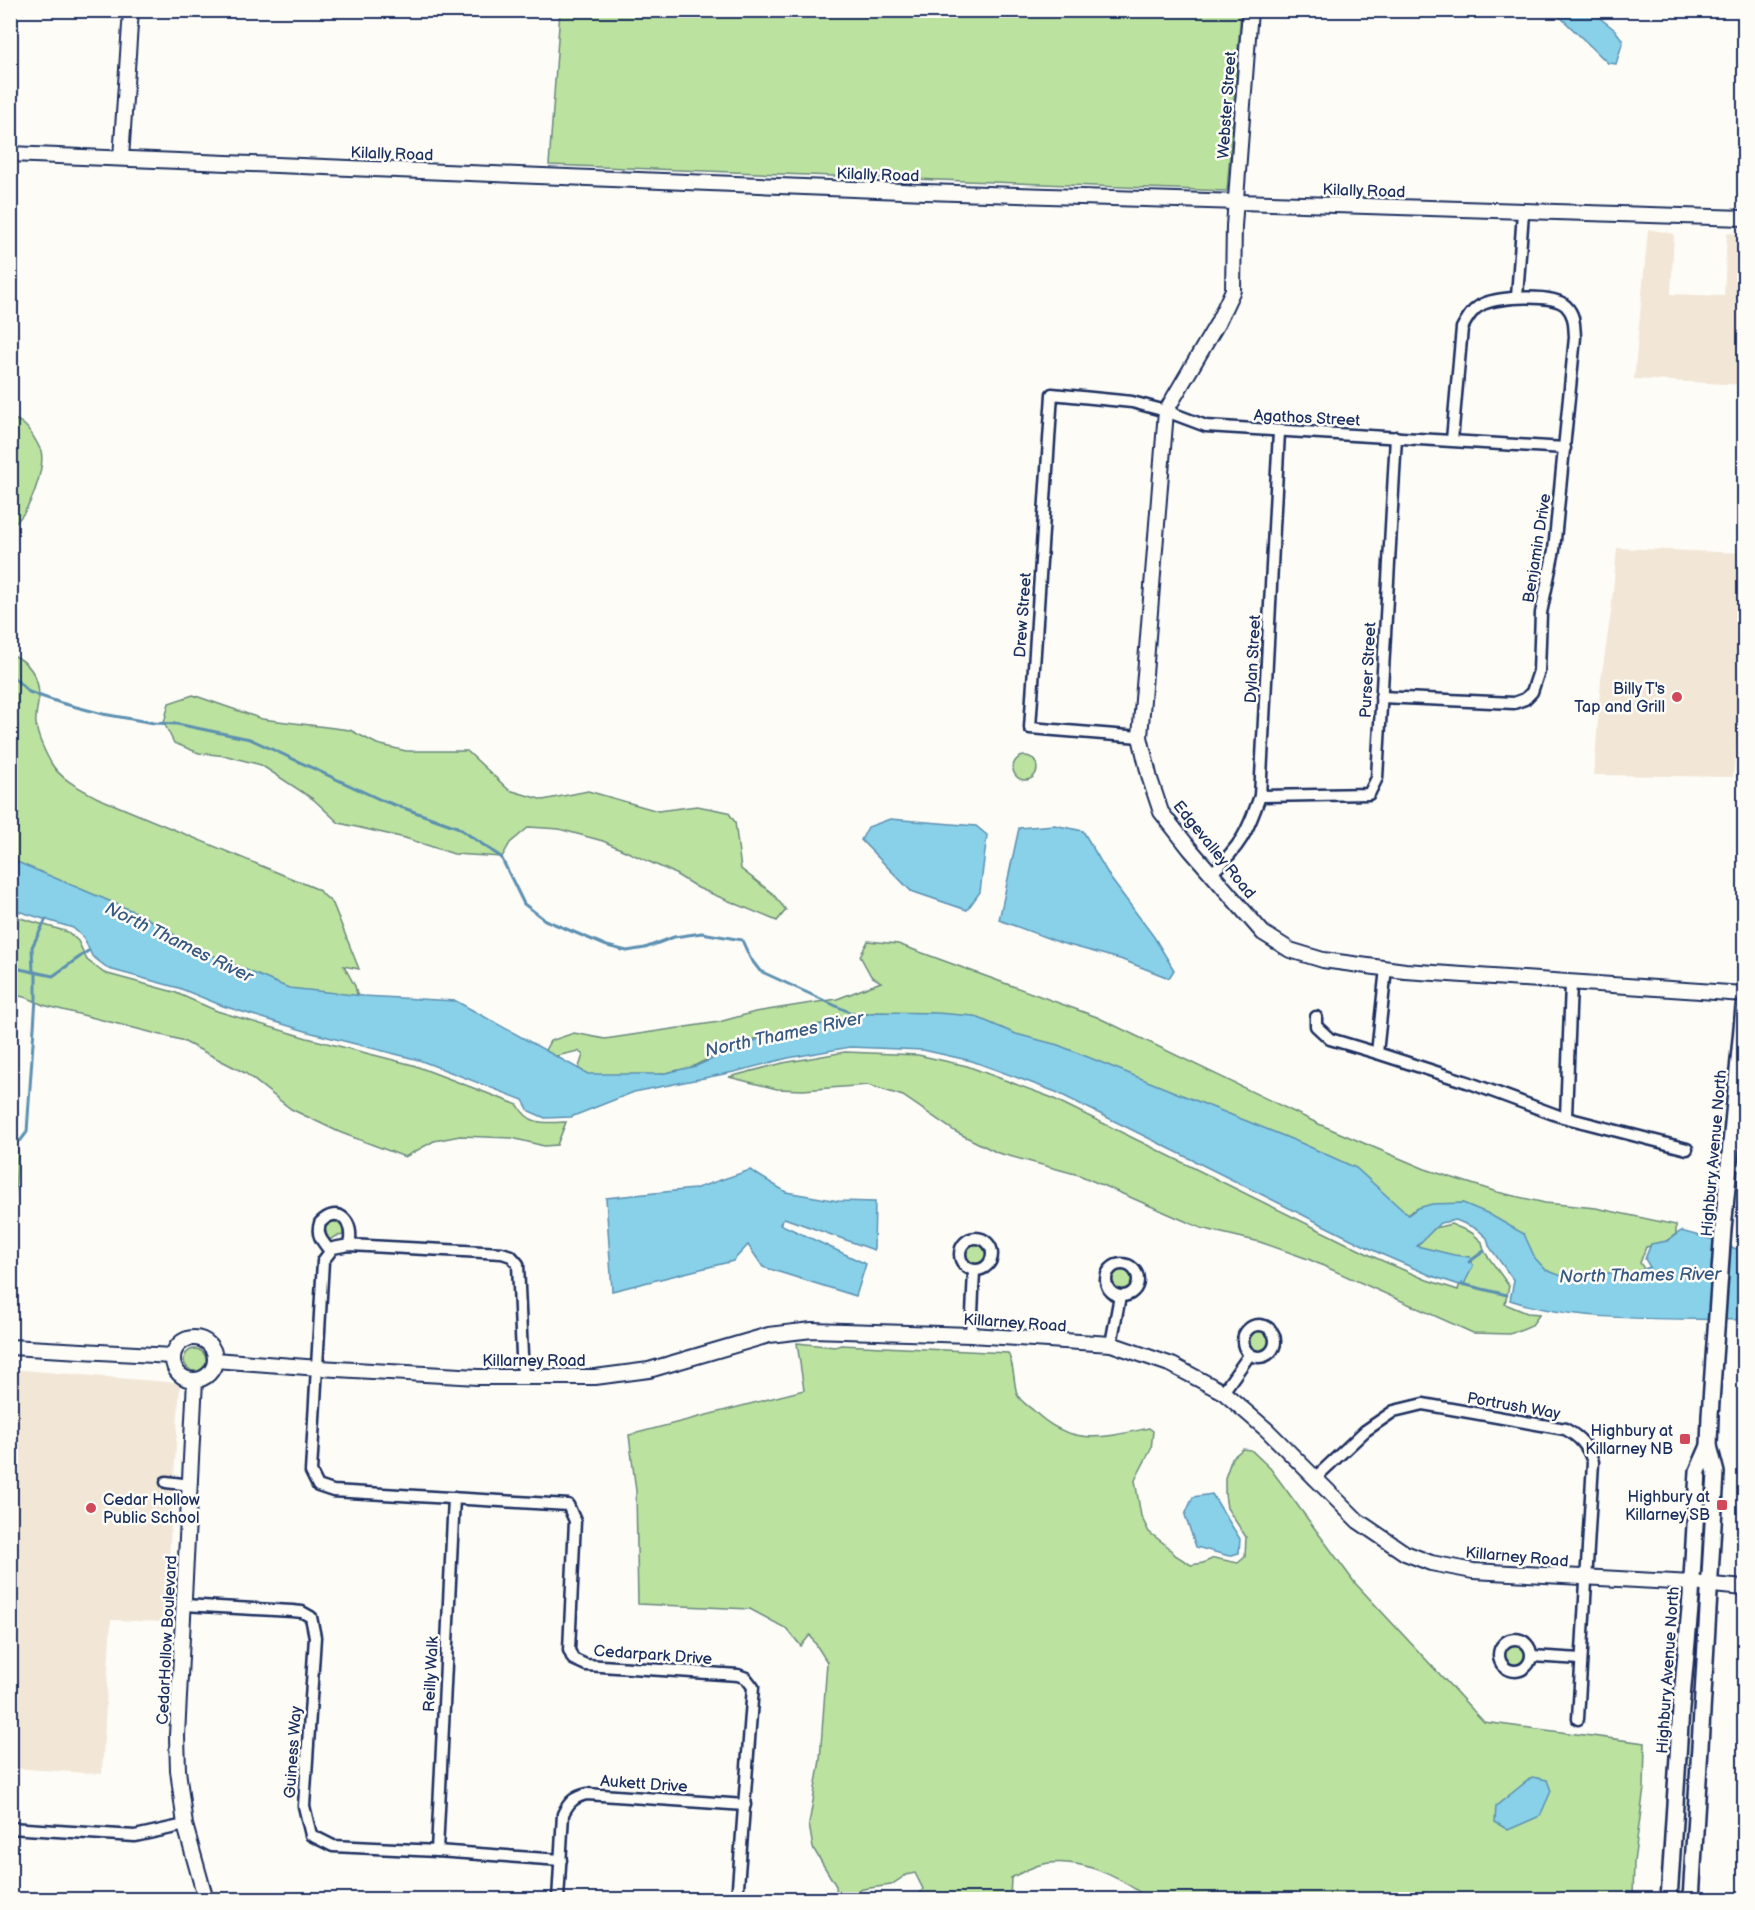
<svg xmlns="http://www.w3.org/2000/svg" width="1755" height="1910" viewBox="0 0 1755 1910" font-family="'Balsamiq Sans',sans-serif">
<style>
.built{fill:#f2e7d7}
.green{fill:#bbe29e;stroke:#6b887e;stroke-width:1.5}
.water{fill:#88d1e9;stroke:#5c90b1;stroke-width:1.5}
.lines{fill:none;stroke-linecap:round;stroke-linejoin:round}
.stream{stroke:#5c90b1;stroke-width:3}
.minor-casing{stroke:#1b2f5e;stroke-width:15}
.tertiary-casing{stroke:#1b2f5e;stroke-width:18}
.secondary-casing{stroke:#1b2f5e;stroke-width:20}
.minor{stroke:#fdfcf7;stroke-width:10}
.tertiary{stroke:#fdfcf7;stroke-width:14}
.secondary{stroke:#fdfcf7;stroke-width:15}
.poi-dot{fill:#d1495b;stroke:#fdfcf7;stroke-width:2}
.labels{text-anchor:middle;stroke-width:5;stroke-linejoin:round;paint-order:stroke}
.street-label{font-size:16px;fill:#1b2f5e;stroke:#fdfcf7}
.poi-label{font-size:16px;fill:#1b2f5e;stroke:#fdfcf7;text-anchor:end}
.water-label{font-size:18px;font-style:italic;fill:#365881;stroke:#fdfcf7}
</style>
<rect width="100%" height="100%" fill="#fdfcf7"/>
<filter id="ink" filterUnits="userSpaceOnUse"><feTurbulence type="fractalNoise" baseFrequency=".0167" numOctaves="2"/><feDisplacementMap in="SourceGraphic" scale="12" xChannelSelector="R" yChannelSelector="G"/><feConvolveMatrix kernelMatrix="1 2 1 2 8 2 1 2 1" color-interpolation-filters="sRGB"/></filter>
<g filter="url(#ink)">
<g class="built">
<polygon points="1648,229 1674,234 1671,294 1724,296 1727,233 1744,234 1744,385 1634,379"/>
<polygon points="1617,548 1744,553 1744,674 1733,777 1594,775 1601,679 1611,612"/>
<polygon points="10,1369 180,1383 165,1622 111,1620 102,1774 11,1768"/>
</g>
<g class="green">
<polygon points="560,11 1241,11 1227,191 549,165"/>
<path d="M11 418C14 419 20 421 23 424 29 428 38 444 41 451 46 468 28 519 11 525Z"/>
<path d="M11 654C29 662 39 675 39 697 38 705 35 715 36 724 37 736 45 752 51 763 61 780 81 789 98 798L317 889 333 904 359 969 344 966 355 986 358 998 285 990 11 863Z"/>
<polygon points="193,695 262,719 350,730 377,744 406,751 467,751 509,790 543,800 588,791 658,811 697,806 728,812 735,822 741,869 772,893 786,910 777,921 698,888 672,872 603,841 559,829 529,827 510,843 502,857 454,854 405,838 339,823 313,799 261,765 227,756 199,753 174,743 164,723 169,703"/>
<circle cx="1025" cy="768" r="12"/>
<path d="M10 915 68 932 78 941 87 960 104 973 174 992 217 1011 307 1038 413 1065 518 1105C529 1126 545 1123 566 1122L557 1145 544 1146 512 1138 460 1136 434 1141 405 1157 339 1132 291 1109 245 1073 181 1040 43 1005 28 998 11 994Z"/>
<polygon points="868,941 898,944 1097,1017 1321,1125 1425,1169 1497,1192 1545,1203 1596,1208 1676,1225 1676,1234 1662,1244 1646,1247 1640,1263 1645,1270 1627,1276 1567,1283 1542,1273 1519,1237 1427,1207 1412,1211 1404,1218 932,1013 870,1013 755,1039 722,1052 690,1068 656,1075 585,1076 578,1070 583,1055 578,1051 548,1058 543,1054 550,1041 574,1033 605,1039 719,1022 755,1012 837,999 881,982 871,976 860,956"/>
<polygon points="845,1052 918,1055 967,1066 1050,1097 1376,1258 1427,1280 1458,1290 1460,1283 1412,1250 1435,1228 1451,1224 1472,1233 1482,1242 1484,1251 1509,1286 1505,1304 1527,1313 1540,1314 1532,1325 1510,1334 1473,1333 1308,1259 1260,1242 1201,1228 1079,1175 998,1153 956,1132 903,1096 868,1085 803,1090 777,1089 729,1077 783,1063"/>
<polygon points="11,1135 18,1151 11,1258"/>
<path d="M335 1220C343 1222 344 1228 345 1235L337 1236 329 1240 324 1229 327 1224Z"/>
<circle cx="976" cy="1255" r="11"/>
<circle cx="1122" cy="1279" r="11"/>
<circle cx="1259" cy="1341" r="11"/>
<path d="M797 1343 835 1347 841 1345 1008 1353C1015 1368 1013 1380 1017 1394 1019 1400 1028 1406 1033 1410 1070 1447 1103 1438 1149 1428L1153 1431 1151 1449 1135 1480 1141 1516 1149 1532 1166 1545 1175 1555 1191 1565 1203 1563 1214 1558 1238 1563 1245 1557 1246 1537 1227 1508 1225 1494V1478L1232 1458 1243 1449 1251 1450 1270 1468 1355 1583 1484 1722 1645 1743 1644 1788 1634 1862 1633 1899H1149C1119 1876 1075 1854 1036 1866 1028 1869 1019 1874 1011 1878L1010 1899H916L923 1889 915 1873 906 1875 891 1885 863 1889 837 1899 836 1886 813 1848 809 1824 820 1760 827 1662 810 1635 801 1646 787 1629 750 1609 638 1604 636 1491 629 1435 804 1390Z"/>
<circle cx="195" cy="1360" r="11"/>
<circle cx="1516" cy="1655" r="11"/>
</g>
<g class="water">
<polygon points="1554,11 1591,11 1615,30 1623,41 1616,64 1608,63"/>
<polygon points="890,819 976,826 987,835 980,892 967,910 911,891 861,840 868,827"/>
<polygon points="1054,825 1083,831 1111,879 1154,937 1174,970 1169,978 1120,959 1061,943 999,920 1019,828"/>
<path d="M10 859 140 914 196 948 267 979 289 988 363 996 456 1001 588 1074H661L696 1066 761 1038 877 1012 937 1013 974 1016 1016 1034 1058 1045 1301 1143 1356 1168 1408 1215 1418 1208 1432 1204 1463 1203 1487 1213 1524 1234 1535 1258 1546 1270 1572 1280 1614 1272 1632 1273 1650 1267 1645 1259 1651 1244 1667 1241 1681 1231 1714 1240 1744 1252V1320C1672 1318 1578 1323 1510 1300L1514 1281 1489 1246 1487 1238 1477 1229 1456 1220 1440 1223 1417 1246 1454 1255 1470 1257 1473 1266 1463 1286 1432 1276 1381 1254 1056 1092 972 1061 923 1050 850 1047 788 1058 734 1072 634 1092 571 1117 545 1118 529 1111 523 1100 419 1060 312 1033 223 1006 179 988 109 969 92 956 84 938 73 928 11 909Z"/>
<polygon points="750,1170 786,1192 838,1201 875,1202 874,1250 784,1218 780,1224 866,1264 856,1296 763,1267 748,1245 733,1261 612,1291 606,1198 694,1189"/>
<polygon points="1212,1494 1240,1539 1239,1553 1229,1556 1196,1547 1185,1515 1193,1497"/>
<polygon points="1532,1777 1547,1780 1551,1791 1540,1816 1508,1830 1495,1822 1496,1806"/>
</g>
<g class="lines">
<g class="stream">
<polyline points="10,674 29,692 61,703 103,714 154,723 177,724 250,739 381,800 457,827 501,857 524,904 545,920 607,946 627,951 645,948 674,937 702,933 742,940 750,958 760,971 860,1017"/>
<polyline points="10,967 53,976 88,951"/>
<polyline points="33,972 32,947 46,919"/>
<polyline points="10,1143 21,1140 27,1132 36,998 36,972"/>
<polyline points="1469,1262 1484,1251"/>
<polyline points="1462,1284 1507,1295"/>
</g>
<g class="minor-casing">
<g id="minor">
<polyline points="1517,297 1523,212"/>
<path d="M1381 697 1514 703 1525 699 1532 692 1539 671 1541 613 1554 550 1575 337C1574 325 1575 315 1566 306 1553 293 1499 297 1483 304 1472 309 1467 319 1462 328L1452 440"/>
<polyline points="1140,737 1030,728 1052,394 1132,402 1166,411 1206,426 1565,448"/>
<polyline points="1260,796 1369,794 1377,778 1396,437"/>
<path d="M1212 873C1241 845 1247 833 1260 796L1279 432"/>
<polyline points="1386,968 1377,1053 1470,1083 1559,1116 1687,1149"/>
<polyline points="1316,1017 1316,1026 1330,1039 1377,1053"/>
<polyline points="1566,1117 1571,983"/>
<circle cx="976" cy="1254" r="16"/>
<path d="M330 1251C322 1241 316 1235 320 1223 338 1204 355 1222 349 1245"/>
<circle cx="1122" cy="1280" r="16"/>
<circle cx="1259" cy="1341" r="16"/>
<polyline points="971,1335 974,1271"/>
<polyline points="1111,1344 1120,1296"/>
<polyline points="523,1378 518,1264 511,1256 502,1253 349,1245 333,1248 323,1261 311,1472 318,1486 333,1491 568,1505 575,1521 569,1650 573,1659 586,1665 738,1675 746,1678 753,1687 737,1900"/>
<polyline points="1223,1392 1250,1354"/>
<path d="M1314 1479 1365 1431 1394 1411 1423 1404 1565 1429C1580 1437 1588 1446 1593 1462L1578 1719"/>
<polyline points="166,1482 191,1485"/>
<polyline points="184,1605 292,1611 302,1612 311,1617 315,1637 304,1806 311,1835 333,1846 437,1851 561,1860"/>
<circle cx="1515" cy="1655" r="16"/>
<polyline points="1532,1656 1581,1659"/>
<polyline points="10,1828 135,1836 185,1825"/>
<polyline points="437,1851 454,1498"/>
<path d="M558 1900 563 1814C569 1802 574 1797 587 1794L745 1805"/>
</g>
</g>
<g class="tertiary-casing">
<g id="tertiary">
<polyline points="1250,10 1234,226 1233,290 1217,324 1166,411 1140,737 1150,779 1161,812 1190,849 1263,933 1290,950 1323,960 1405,971 1744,994"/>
<polyline points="10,154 926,192 1744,218"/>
<polyline points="121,158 131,10"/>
<circle cx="194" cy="1359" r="21"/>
<polyline points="10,1347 172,1356"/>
<polyline points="215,1360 319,1368 478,1377 595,1377 649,1370 769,1335 812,1330 971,1335 1111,1344 1172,1365 1223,1392 1267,1430 1358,1521 1405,1553 1431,1563 1473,1571 1692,1583 1744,1588"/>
<polyline points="195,1380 177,1736 178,1770 185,1825 206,1900"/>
</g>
</g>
<g class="secondary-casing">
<g id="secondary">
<polyline points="1669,1900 1681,1709 1691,1597 1698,1471 1709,1446"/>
<polyline points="1691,1900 1716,1473 1709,1446 1710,1416 1723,1229 1744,1007"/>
</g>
</g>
<use href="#minor" class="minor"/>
<use href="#tertiary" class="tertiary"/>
<use href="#secondary" class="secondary"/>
</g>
</g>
<g class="poi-dot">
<circle cx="1677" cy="697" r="6"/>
<rect x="1679" y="1433" width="12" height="12" rx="3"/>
<rect x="1716" y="1499" width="12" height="12" rx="3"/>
<circle cx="91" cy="1508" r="6"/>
</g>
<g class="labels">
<g class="street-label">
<text transform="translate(1226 105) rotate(-86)" y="6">Webster Street</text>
<text transform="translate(392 153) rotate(2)" y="6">Kilally Road</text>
<text transform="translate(878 174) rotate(2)" y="6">Kilally Road</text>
<text transform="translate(1364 190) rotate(2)" y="6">Kilally Road</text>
<text transform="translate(1307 417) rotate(3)" y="6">Agathos Street</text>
<text transform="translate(1536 548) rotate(-81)" y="6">Benjamin Drive</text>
<text transform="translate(1022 615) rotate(-86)" y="6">Drew Street</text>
<text transform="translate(1252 659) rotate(-87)" y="6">Dylan Street</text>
<text transform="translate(1367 670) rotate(-87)" y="6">Purser Street</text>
<text transform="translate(1215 849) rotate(51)" y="6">Edgevalley Road</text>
<text transform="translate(1713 1153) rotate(-85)" y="6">Highbury Avenue North</text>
<text transform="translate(1015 1322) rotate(4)" y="6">Killarney Road</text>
<text x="534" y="1366">Killarney Road</text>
<text transform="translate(1514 1405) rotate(10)" y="6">Portrush Way</text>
<text transform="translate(1517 1556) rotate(5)" y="6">Killarney Road</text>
<text transform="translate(166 1640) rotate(-87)" y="6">CedarHollow Boulevard</text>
<text transform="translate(653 1654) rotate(4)" y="6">Cedarpark Drive</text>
<text transform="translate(1667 1670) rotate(-86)" y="6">Highbury Avenue North</text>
<text transform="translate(430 1674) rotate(-87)" y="6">Reilly Walk</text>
<text transform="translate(292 1752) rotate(-86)" y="6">Guiness Way</text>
<text transform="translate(644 1783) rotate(4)" y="6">Aukett Drive</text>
</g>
<g class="poi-label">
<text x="1665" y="694">Billy T's<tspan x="1665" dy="18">Tap and Grill</tspan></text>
<text x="1673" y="1436">Highbury at<tspan x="1673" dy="18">Killarney NB</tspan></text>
<text x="1710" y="1502">Highbury at<tspan x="1710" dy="18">Killarney SB</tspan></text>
<text x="103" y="1505" text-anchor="start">Cedar Hollow<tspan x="103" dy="18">Public School</tspan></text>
</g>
<g class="water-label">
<text transform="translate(179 942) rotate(26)" y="6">North Thames River</text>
<text transform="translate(784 1034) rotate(-12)" y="6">North Thames River</text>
<text transform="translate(1640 1275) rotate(-1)" y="6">North Thames River</text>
</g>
</g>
<rect width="1755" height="1910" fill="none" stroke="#fdfcf7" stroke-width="36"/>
<rect x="18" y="18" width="1719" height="1874" fill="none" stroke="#1b2f5e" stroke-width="2" filter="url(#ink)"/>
</svg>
